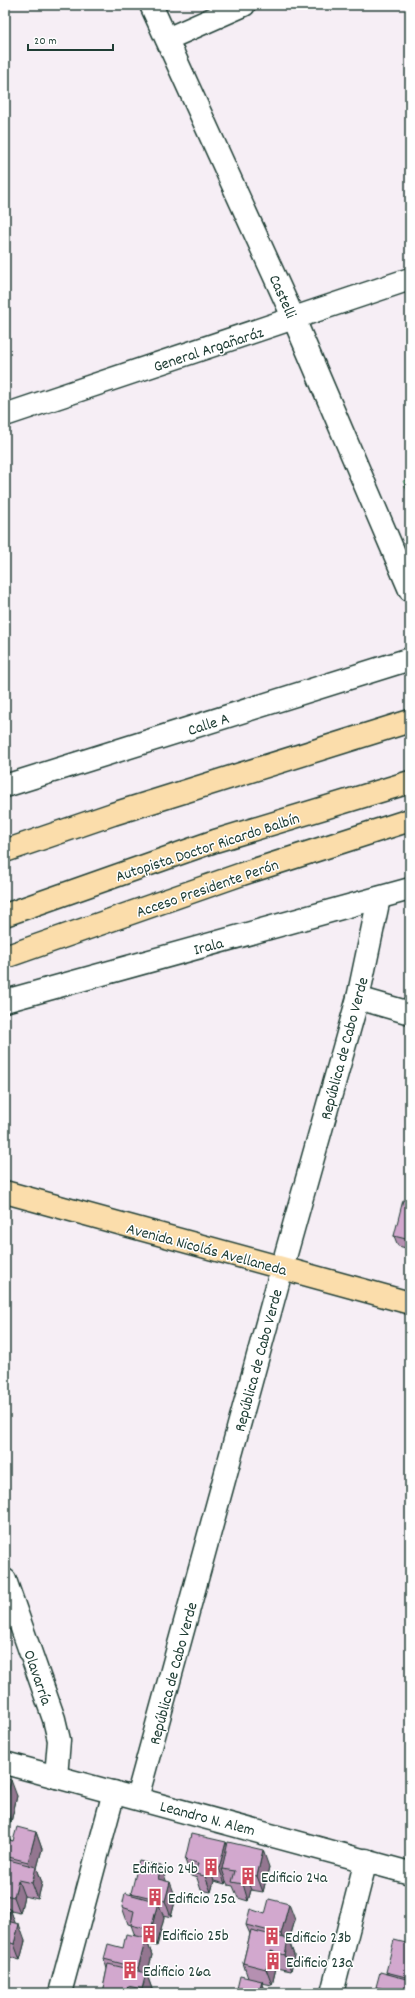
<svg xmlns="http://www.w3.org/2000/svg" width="415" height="1998" viewBox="0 0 415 1998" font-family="Dekko,sans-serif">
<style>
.green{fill:#95ddab;stroke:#5a8d70}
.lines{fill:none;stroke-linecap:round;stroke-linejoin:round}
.minor-casing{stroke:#1f3d34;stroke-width:25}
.major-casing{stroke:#1f3d34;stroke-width:25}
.highway-casing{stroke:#1f3d34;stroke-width:25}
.minor{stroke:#fff;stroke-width:22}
.major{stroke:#fbddab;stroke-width:22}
.highway{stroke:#fbddab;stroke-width:22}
.wall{fill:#b590b1;stroke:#1f3d34}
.shaded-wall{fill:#937690;stroke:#1f3d34}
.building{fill:#d2a8ce;stroke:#1f3d34}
.labels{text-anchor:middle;stroke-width:3;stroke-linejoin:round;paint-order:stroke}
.street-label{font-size:16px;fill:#1f3d34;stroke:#fff}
.poi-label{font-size:16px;fill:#1f3d34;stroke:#fff;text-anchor:start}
</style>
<rect width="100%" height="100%" fill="#f6eef5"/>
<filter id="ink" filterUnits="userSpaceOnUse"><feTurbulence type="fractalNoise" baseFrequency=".025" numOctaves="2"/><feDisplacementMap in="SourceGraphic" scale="8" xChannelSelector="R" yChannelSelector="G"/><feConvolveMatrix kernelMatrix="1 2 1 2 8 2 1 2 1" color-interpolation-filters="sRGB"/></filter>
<g filter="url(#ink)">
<polygon class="green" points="410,478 410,498 403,481"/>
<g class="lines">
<g class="minor-casing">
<g id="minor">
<polyline points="151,5 294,319 410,590"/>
<polyline points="167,39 244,5"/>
<polyline points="5,415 410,279"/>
<polyline points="5,786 410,659"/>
<polyline points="358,998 410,1013"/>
<polyline points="5,1001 410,889"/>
<polyline points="5,1580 54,1719 59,1740 56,1777"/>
<polyline points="5,1763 410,1873"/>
<polyline points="137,1798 282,1268 358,998 379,898"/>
<polyline points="60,1993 114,1792"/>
<polyline points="332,1993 366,1860"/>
</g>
</g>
<g class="major-casing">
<polyline id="major" points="5,1192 410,1303"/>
</g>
<g class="highway-casing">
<g id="highway">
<polyline points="5,851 113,814 410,721"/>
<polyline points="5,915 215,841 410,782"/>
<polyline points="5,957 242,874 410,820"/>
</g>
</g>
<use href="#minor" class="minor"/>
<use href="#major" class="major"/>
<use href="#highway" class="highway"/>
</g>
<g class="wall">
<polygon points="410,1202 410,1249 398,1246 394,1236"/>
<polygon points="5,1778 17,1796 11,1822 5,1821"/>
<polygon points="36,1832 42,1849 37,1868 42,1883 38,1899 24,1896 20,1913 11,1911 15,1924 25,1941 20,1960 9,1957 10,1961 5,1982 5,1839 13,1841"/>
<polygon points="185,1860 269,1867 263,1892 251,1890 248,1901 238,1898 233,1886 228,1885 226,1881 225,1884 214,1881 211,1892 201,1890 197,1878 191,1876"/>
<polygon points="166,1881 176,1898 171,1917 163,1915 164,1918 157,1946 148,1944 152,1955 147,1975 152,1989 151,1993 102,1993 107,1969 104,1959 123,1948 135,1936 131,1925 128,1924 122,1907 132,1895 131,1893"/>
<polygon points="265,1914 295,1920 289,1941 294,1955 291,1971 276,1968 272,1985 262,1983 266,1993 236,1993 248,1978 243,1963 250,1934 246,1925"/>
<polygon points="410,1944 410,1993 378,1993 376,1987 387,1974 386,1972"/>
</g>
<g class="shaded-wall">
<polygon points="11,1780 17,1796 11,1822 5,1806"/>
<polygon points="36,1832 42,1849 37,1868 42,1883 38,1899 32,1883 34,1877 28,1862"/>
<polygon points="226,1842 232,1858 222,1869 226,1881 225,1884 219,1868"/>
<polygon points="263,1850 269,1867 263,1892 257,1876"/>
<polygon points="208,1865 214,1881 211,1892 205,1876"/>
<polygon points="161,1866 167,1883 158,1879"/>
<polygon points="245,1874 251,1890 248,1901 243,1884"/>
<polygon points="18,1880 24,1896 20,1913 14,1897"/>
<polygon points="170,1882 176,1898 171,1917 165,1901"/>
<polygon points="158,1902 164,1918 157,1946 151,1930"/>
<polygon points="289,1904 295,1920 289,1941 294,1955 291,1971 285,1955 286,1949 281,1934"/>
<polygon points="10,1909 16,1925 7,1921"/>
<polygon points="19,1924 25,1941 20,1960 14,1944"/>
<polygon points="146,1938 152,1955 147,1975 152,1989 151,1993 144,1993 142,1989 144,1983 138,1968"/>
<polygon points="5,1946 10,1961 5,1982"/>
<polygon points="271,1951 276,1968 272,1985 266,1969"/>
<polygon points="262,1981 266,1993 259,1993"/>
<polygon points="128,1986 130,1993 126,1993"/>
</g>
<g class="building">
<polygon points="403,1200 410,1202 410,1240 394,1236"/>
<polygon points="5,1778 11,1780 5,1806"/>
<polygon points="17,1827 36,1832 28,1862 5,1856 5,1839 13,1841"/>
<polygon points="191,1834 226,1842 219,1868 208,1865 205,1876 195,1874 198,1863 185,1860"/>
<polygon points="228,1842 263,1850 257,1876 245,1874 243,1884 232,1882 235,1871 222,1869"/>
<polygon points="5,1859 36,1867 32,1883 18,1880 14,1897 5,1895"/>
<polygon points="139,1861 161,1866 158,1879 170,1882 165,1901 131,1893"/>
<polygon points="125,1893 158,1902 151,1930 131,1925 134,1911 122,1907"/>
<polygon points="269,1899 289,1904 281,1934 246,1925 250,1909 265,1914"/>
<polygon points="5,1908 10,1909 7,1921 19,1924 14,1944 5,1941"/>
<polygon points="251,1930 288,1939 285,1955 271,1951 266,1969 243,1963"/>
<polygon points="126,1934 146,1938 138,1968 104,1959 108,1944 123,1948"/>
<polygon points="394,1940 410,1944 410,1978 386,1972"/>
<polygon points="108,1964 146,1973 142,1989 128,1986 126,1993 102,1993"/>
<polygon points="380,1972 410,1980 410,1993 388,1993 389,1990 376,1987"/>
<polygon points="240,1976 262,1981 259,1993 236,1993"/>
</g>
</g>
<defs>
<g id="building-bare" transform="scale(1.38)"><path d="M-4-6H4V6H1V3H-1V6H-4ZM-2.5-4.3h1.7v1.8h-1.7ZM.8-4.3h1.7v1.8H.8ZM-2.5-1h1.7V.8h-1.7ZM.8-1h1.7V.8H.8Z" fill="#d1495b" stroke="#fff" stroke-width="2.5" paint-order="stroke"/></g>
</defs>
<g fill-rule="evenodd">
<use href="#building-bare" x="211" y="1867"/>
<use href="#building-bare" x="248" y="1876"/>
<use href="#building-bare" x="155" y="1897"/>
<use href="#building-bare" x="149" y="1934"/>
<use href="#building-bare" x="272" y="1936"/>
<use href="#building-bare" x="273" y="1961"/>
<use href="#building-bare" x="130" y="1970"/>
</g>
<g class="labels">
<g class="street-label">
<text transform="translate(284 296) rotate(66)" y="6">Castelli</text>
<text transform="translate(208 348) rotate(-18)" y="6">General Argañaráz</text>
<text transform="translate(208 723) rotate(-18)" y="6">Calle A</text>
<text transform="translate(207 846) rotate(-18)" y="6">Autopista Doctor Ricardo Balbín</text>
<text transform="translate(207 887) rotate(-19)" y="6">Acceso Presidente Perón</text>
<text transform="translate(208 945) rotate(-15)" y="6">Irala</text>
<text transform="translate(343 1048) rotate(-75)" y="6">República de Cabo Verde</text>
<text transform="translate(207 1248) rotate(15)" y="6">Avenida Nicolás Avellaneda</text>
<text transform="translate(257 1360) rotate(-75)" y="6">República de Cabo Verde</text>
<text transform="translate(172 1673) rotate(-75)" y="6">República de Cabo Verde</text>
<text transform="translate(39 1677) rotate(71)" y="6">Olavarría</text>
<text transform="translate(208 1817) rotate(15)" y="6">Leandro N. Alem</text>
</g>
<g class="poi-label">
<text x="198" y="1873" text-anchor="end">Edificio 24b</text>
<text x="261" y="1882">Edificio 24a</text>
<text x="168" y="1903">Edificio 25a</text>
<text x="162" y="1940">Edificio 25b</text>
<text x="285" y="1942">Edificio 23b</text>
<text x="286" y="1967">Edificio 23a</text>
<text x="143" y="1976">Edificio 26a</text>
</g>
</g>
<rect width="415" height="1998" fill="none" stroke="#fff" stroke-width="20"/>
<rect x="10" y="10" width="395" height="1978" fill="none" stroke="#1f3d34" stroke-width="1.5" filter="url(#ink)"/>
<path d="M28 44v6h85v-6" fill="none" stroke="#1f3d34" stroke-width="2"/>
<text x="34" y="44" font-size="12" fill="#1f3d34" stroke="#ffffff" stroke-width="3" paint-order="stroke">20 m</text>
</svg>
